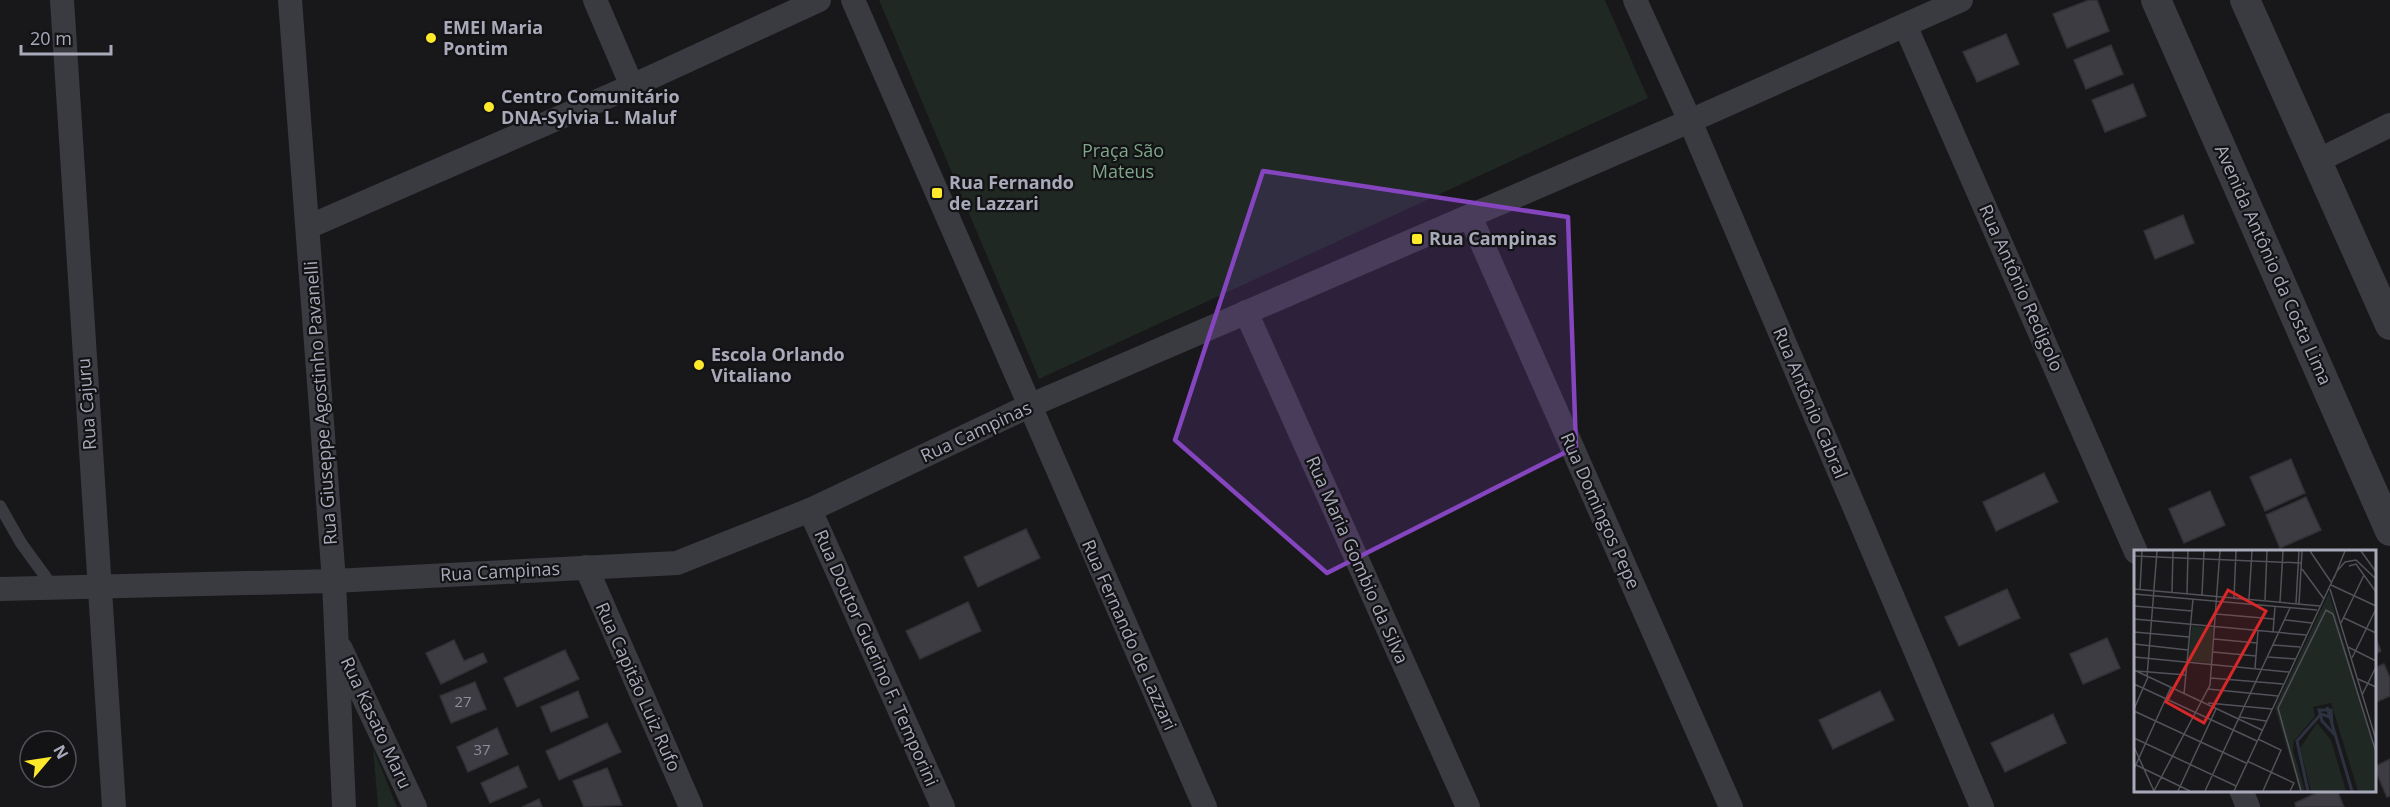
<svg xmlns="http://www.w3.org/2000/svg" width="2390" height="807" viewBox="0 0 2390 807" font-family="'Open Sans',sans-serif">
<style>
.green{fill:#1f2822}
.building{fill:#3c3c42;stroke:#323136;stroke-width:1.5}
.lines{fill:none;stroke-linecap:round;stroke-linejoin:round}
.service{stroke:#3a3a41;stroke-width:12}
.minor{stroke:#3a3a41;stroke-width:24}
.tertiary{stroke:#3a3a41;stroke-width:30}
.marked{fill:#8445be;fill-opacity:0.2;stroke:#8445be;stroke-width:4.5;stroke-linejoin:round}
.poi-dot{fill:#fee92b;stroke:#131215;stroke-width:2}
.labels{text-anchor:middle;stroke-width:4.5;stroke-linejoin:round;paint-order:stroke}
.number-label{font-size:15px;fill:#8d8e9c}
.poi-label{font-size:18px;font-weight:bold;fill:#a8aaba;stroke:#131215;text-anchor:start}
.park-label{font-size:18px;fill:#7ea68a;stroke:#131215}
.street-label{font-size:18px;fill:#a8aaba;stroke:#131215}
.inset-river{fill:none;stroke:#2c323f;stroke-width:3}
.inset-road{fill:none;stroke:#52525a;stroke-width:1.5}
.view{fill:#d62828;fill-opacity:0.15;stroke:#d62828;stroke-width:3}
.inset-edge{fill:none;stroke:#a8aaba;stroke-width:3}
</style>
<rect width="100%" height="100%" fill="#18171a"/>
<g class="green">
<polygon points="879,0 1605,0 1648,98 1039,379"/>
<polygon points="373,748 397,807 378,807"/>
</g>
<g class="building">
<polygon points="2089,0 2097,0 2109,31 2067,48 2053,14"/>
<polygon points="2006,34 2019,64 1977,82 1963,52"/>
<polygon points="2111,45 2123,74 2086,89 2074,60"/>
<polygon points="2133,84 2146,116 2105,132 2092,100"/>
<polygon points="2183,215 2194,243 2155,259 2144,231"/>
<polygon points="2291,459 2305,493 2265,511 2250,477"/>
<polygon points="2044,473 2058,502 1996,531 1983,502"/>
<polygon points="2210,491 2225,525 2184,543 2169,509"/>
<polygon points="2306,497 2321,530 2280,548 2266,515"/>
<polygon points="1026,529 1040,558 978,587 964,557"/>
<polygon points="2007,589 2020,618 1959,646 1945,617"/>
<polygon points="968,602 981,631 920,659 906,631"/>
<polygon points="2374,634 2381,651 2374,655"/>
<polygon points="2107,638 2120,668 2083,684 2070,654"/>
<polygon points="454,640 464,661 483,653 487,662 441,684 426,653"/>
<polygon points="565,650 579,679 517,707 504,678"/>
<polygon points="2384,664 2390,678 2390,696 2374,703 2374,668"/>
<polygon points="475,682 486,709 451,723 440,696"/>
<polygon points="578,691 588,717 551,732 541,707"/>
<polygon points="1880,691 1894,720 1833,749 1819,720"/>
<polygon points="2053,714 2066,743 2005,772 1991,743"/>
<polygon points="607,723 621,752 559,780 546,751"/>
<polygon points="497,728 508,754 468,772 457,747"/>
<polygon points="2390,759 2390,796 2387,797 2374,767"/>
<polygon points="518,766 527,787 490,803 481,783"/>
<polygon points="607,768 622,805 584,807 573,781"/>
<polygon points="2323,790 2337,790 2344,807 2296,807 2295,803"/>
<polygon points="539,799 542,807 522,807"/>
</g>
<g class="lines">
<polyline class="service" points="0,506 21,543 53,587"/>
<g class="minor">
<polyline points="62,0 114,807"/>
<polyline points="290,0 334,581 344,807"/>
<polyline points="595,0 632,86"/>
<polyline points="853,0 1205,807"/>
<polyline points="1635,0 1690,121 1982,807"/>
<polyline points="1905,25 2136,552"/>
<polyline points="2317,161 2390,125"/>
<polyline points="1470,216 1731,807"/>
<polyline points="308,227 632,86 819,0"/>
<polyline points="1246,312 1468,807"/>
<polyline points="810,510 943,807"/>
<polyline points="586,567 691,807"/>
<polyline points="0,589 334,581 677,563 810,510 1029,406 1690,121 1961,0"/>
<polyline points="341,649 415,807"/>
<polyline points="2241,790 2248,807"/>
</g>
<g class="tertiary">
<polyline points="2156,0 2390,531"/>
<polyline points="2245,0 2390,325"/>
</g>
</g>
<path class="marked" d="M1263 171 1568 217 1576 447 1327 573 1175 440Z"/>
<g class="poi-dot">
<circle cx="431" cy="38" r="6"/>
<circle cx="489" cy="107" r="6"/>
<rect x="931" y="187" width="12" height="12" rx="3"/>
<rect x="1411" y="233" width="12" height="12" rx="3"/>
<circle cx="699" cy="365" r="6"/>
</g>
<g class="labels">
<g class="number-label">
<text x="463" y="707">27</text>
<text x="482" y="755">37</text>
</g>
<g class="poi-label">
<text x="443" y="34">EMEI Maria<tspan x="443" dy="21">Pontim</tspan></text>
<text x="501" y="103">Centro Comunitário<tspan x="501" dy="21">DNA-Sylvia L. Maluf</tspan></text>
<text x="949" y="189">Rua Fernando<tspan x="949" dy="21">de Lazzari</tspan></text>
<text x="1429" y="245">Rua Campinas</text>
<text x="711" y="361">Escola Orlando<tspan x="711" dy="21">Vitaliano</tspan></text>
</g>
<g class="park-label">
<text x="1123" y="157">Praça São<tspan x="1123" dy="21">Mateus</tspan></text>
</g>
<g class="street-label">
<text transform="translate(2273 265) rotate(66)" y="6">Avenida Antônio da Costa Lima</text>
<text transform="translate(2021 288) rotate(66)" y="6">Rua Antônio Redigolo</text>
<text transform="translate(321 403) rotate(-94)" y="6">Rua Giuseppe Agostinho Pavanelli</text>
<text transform="translate(1810 403) rotate(67)" y="6">Rua Antônio Cabral</text>
<text transform="translate(87 404) rotate(-94)" y="6">Rua Cajuru</text>
<text transform="translate(976 432) rotate(-25)" y="6">Rua Campinas</text>
<text transform="translate(1600 511) rotate(66)" y="6">Rua Domingos Pepe</text>
<text transform="translate(1357 560) rotate(66)" y="6">Rua Maria Gombio da Silva</text>
<text transform="translate(500 572) rotate(-3)" y="6">Rua Campinas</text>
<text transform="translate(1129 635) rotate(66)" y="6">Rua Fernando de Lazzari</text>
<text transform="translate(876 658) rotate(66)" y="6">Rua Doutor Guerino F. Temporini</text>
<text transform="translate(638 687) rotate(66)" y="6">Rua Capitão Luiz Rufo</text>
<text transform="translate(376 723) rotate(65)" y="6">Rua Kasato Maru</text>
</g>
</g>
<g transform="translate(2134 550)">
<rect width="242" height="242" fill="#18171a"/>
<path d="M195 43 241 197V241H224L197 153 179 157 181 166 160 191 159 200 171 241H166L141 158ZM58 76 79 78 77 113 54 111ZM183 173 197 190 212 241H177L166 198Z" fill="#1f2822"/>
<path class="inset-river" d="M193 157 218 241M198 174 197 160H185L188 171 201 185M174 241 163 191 187 164 196 167"/>
<path class="inset-road" d="M176 1 197 32M227 1 242 22M0 6 167 13M215 16 222 14 242 42M168 19 190 49M203 21 211 12 222 10 242 29M200 28 211 1M197 35 242 56M0 39 186 56M196 39 242 190M6 40 8 1M38 42 39 1M0 44 183 60M53 44 54 1M68 45 70 1M100 48 102 1M115 49 118 1M131 50 133 1M146 52 149 1M162 53 165 1M165 54 168 1M0 56 58 61M82 64 140 69M210 68 242 83M0 69 172 85M151 70 178 73M207 73 230 25M0 82 55 87M139 82 141 57M80 89 123 93M0 94 54 100M139 95 166 97M214 97 242 111M79 102 122 106M0 107 155 122M134 107 161 109M218 108 242 59M121 118 124 81M0 120 128 180M3 121 52 125M13 127 23 1M77 128 149 134M224 129 242 137M0 134 123 191M74 139 144 146M50 144 59 49M228 145 242 117M74 153 138 159M0 159 14 127M0 161 112 213M106 167 132 171M0 188 102 236M124 189 147 200 129 241M0 197 20 241M113 211 160 233 156 241M0 214 56 241M0 219 37 137M20 241 76 135 86 1M44 241 82 159M71 241 156 58M100 241 201 25M167 241 144 158 192 60 199 64 242 202"/>
<path class="view" d="M94 40 132 61 70 173 32 152Z"/>
<rect width="242" height="242" class="inset-edge"/>
</g>
<g transform="translate(48 759) rotate(61)"><circle r="28" fill="#131215" stroke="#4f4f57" stroke-width="1.5"/>
<path d="M0-4.5L10 22L0 15L-10 22Z" fill="#fee92b"/>
<text y="-9" font-size="16" font-weight="bold" text-anchor="middle" fill="#a8aaba">N</text>
</g>
<path d="M21 45v9h90v-9" fill="none" stroke="#a8aaba" stroke-width="3"/>
<text x="30" y="45" font-size="18" fill="#a8aaba" stroke="#131215" stroke-width="4.5" paint-order="stroke">20 m</text>
</svg>
